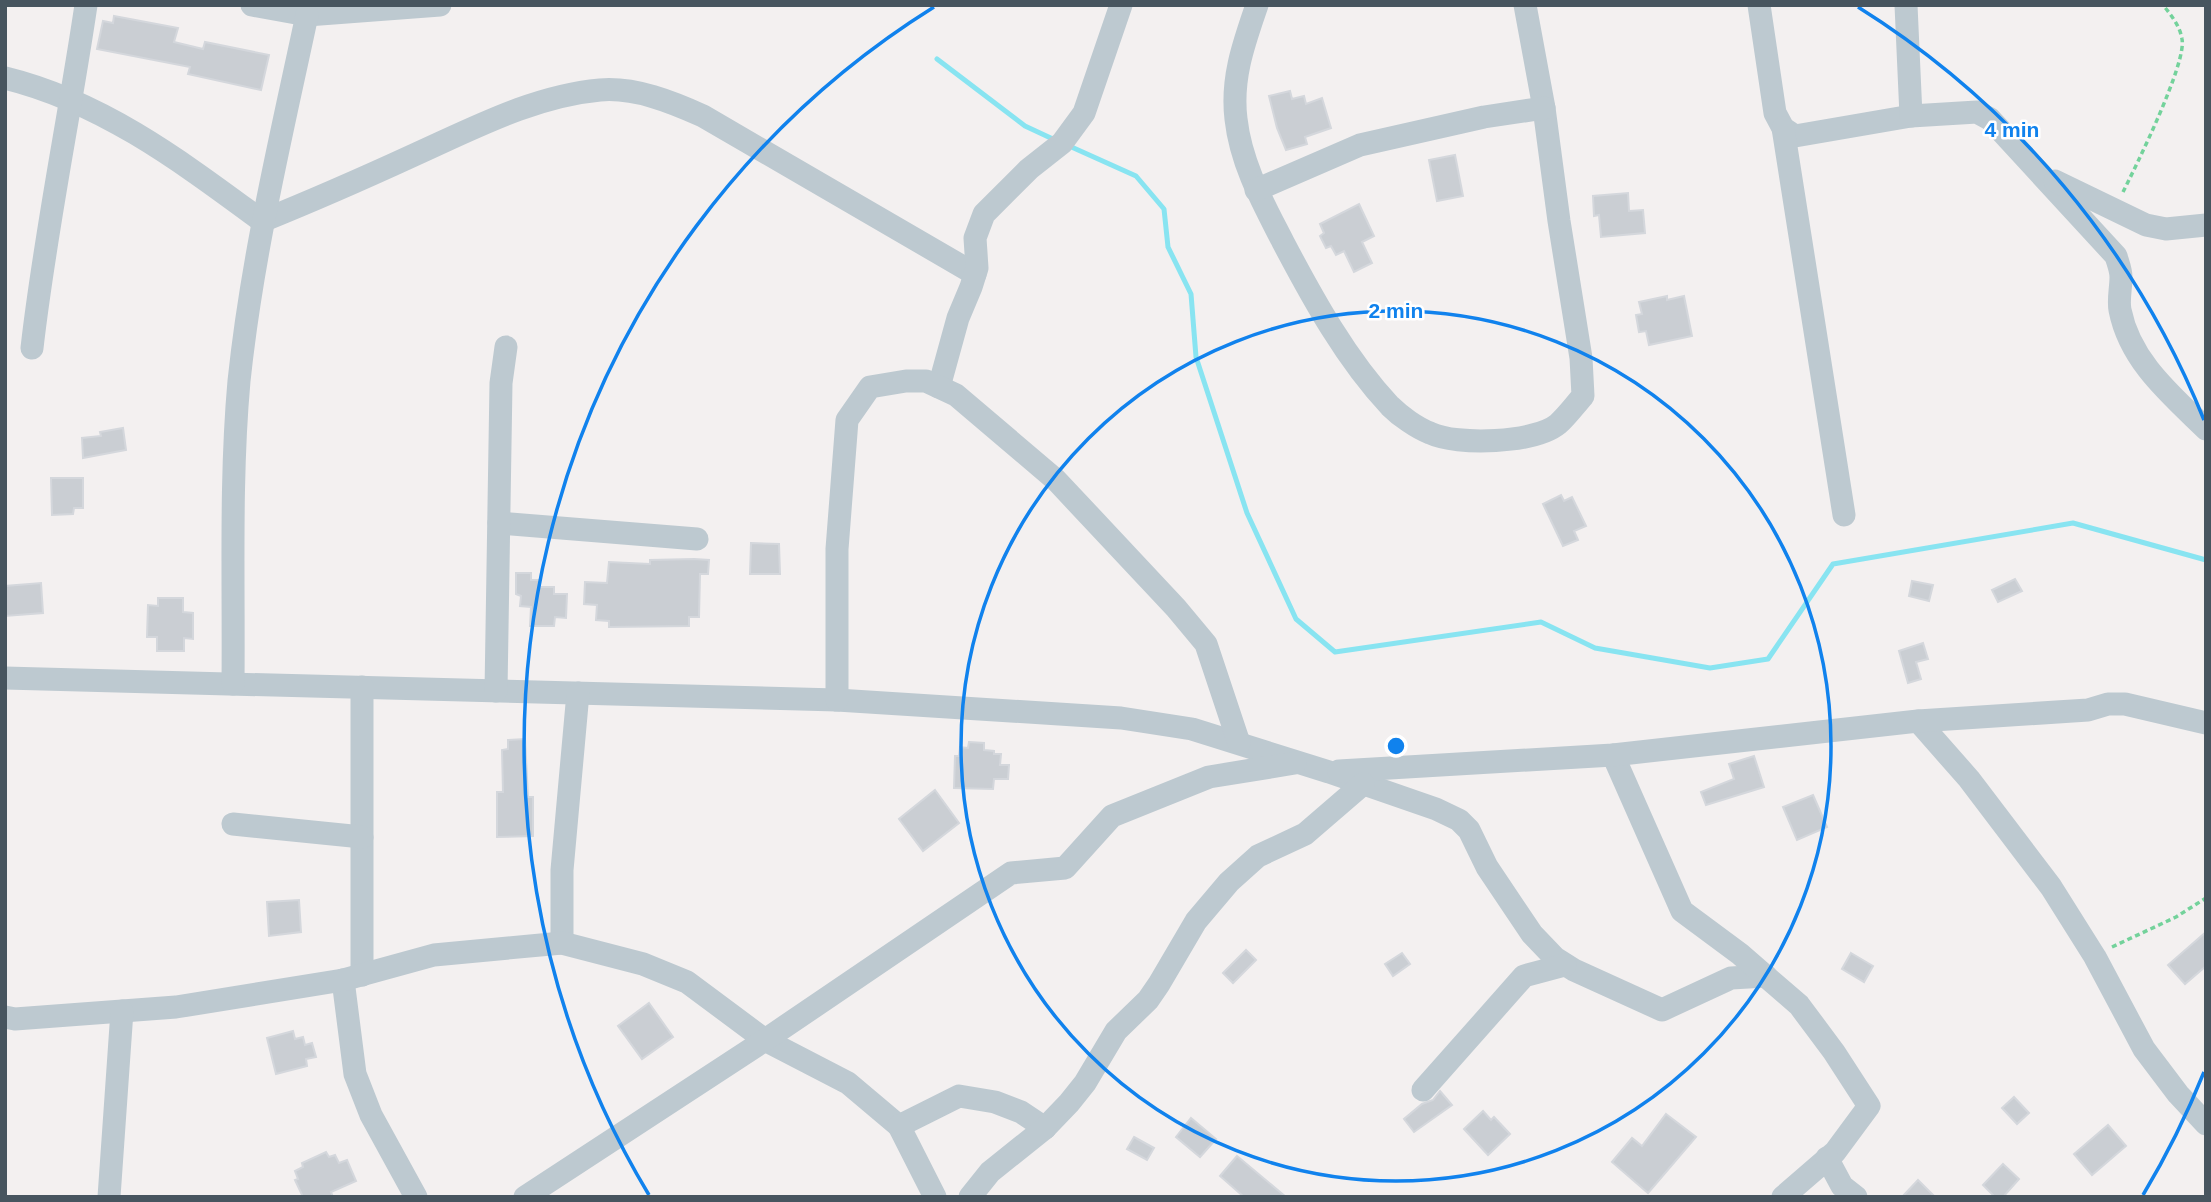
<svg xmlns="http://www.w3.org/2000/svg" width="2211" height="1202" viewBox="0 0 2211 1202" font-family="Helvetica,sans-serif">
<style>
.lines{fill:none;stroke-linecap:round;stroke-linejoin:round}
.stream{stroke:#88e4f1;stroke-width:5}
.building{fill:#caced3;stroke:#d4d7dc;stroke-width:2}
.path{stroke:#73d29b;stroke-width:3.5;stroke-dasharray:5 3.5;stroke-linecap:butt}
.minor{stroke:#bdc9d0;stroke-width:23}
.ring{fill:none;stroke:#1082ed;stroke-width:3.5}
.centre{fill:#1082ed;stroke:#fff;stroke-width:3.5}
.ring-label{font-size:21px;text-anchor:middle;font-weight:bold;fill:#1082ed;stroke:#fff;stroke-width:5;stroke-linejoin:round;paint-order:stroke}
</style>
<rect width="100%" height="100%" fill="#f3f0f0"/>
<g class="lines">
<g class="stream">
<polyline points="937,59 1025,126 1055,140"/>
<polyline points="1067,145 1136,176 1164,209 1168,247 1191,294 1196,357 1247,513 1296,619 1335,652 1541,622 1595,648 1710,668 1768,659 1833,564 2073,523 2206,560"/>
</g>
</g>
<g class="building">
<polygon points="114,16 178,28 174,42 203,49 205,42 269,55 261,90 188,74 190,67 97,49 103,21 113,23"/>
<polygon points="1290,91 1292,99 1304,96 1306,104 1322,98 1331,128 1305,137 1307,144 1286,150 1277,128 1269,96"/>
<polygon points="1455,155 1463,196 1437,201 1429,160"/>
<polygon points="1628,193 1629,211 1643,210 1645,233 1601,237 1599,215 1594,216 1593,196"/>
<polygon points="1359,204 1374,236 1362,242 1372,263 1354,272 1344,251 1336,255 1331,246 1326,248 1320,236 1324,233 1320,224"/>
<polygon points="1667,296 1667,300 1684,296 1692,336 1649,345 1646,331 1639,332 1636,315 1642,314 1639,302"/>
<polygon points="123,428 126,450 83,458 82,438 101,436 100,432"/>
<polygon points="51,478 83,478 83,508 74,508 73,514 52,515"/>
<polygon points="1561,495 1564,501 1572,497 1586,526 1574,531 1578,540 1563,546 1543,504"/>
<polygon points="751,543 779,544 780,574 750,574"/>
<polygon points="694,559 709,560 708,574 700,574 699,617 689,617 689,626 609,627 609,621 596,620 597,605 584,604 585,582 607,583 609,562 650,564 650,560"/>
<polygon points="516,573 531,573 531,580 540,580 540,587 554,587 554,594 567,594 566,618 555,617 554,626 530,626 531,607 520,606 521,596 516,594"/>
<polygon points="2015,579 2022,591 1998,602 1992,590"/>
<polygon points="1912,581 1933,585 1929,601 1909,596"/>
<polygon points="41,583 43,613 5,616 5,586"/>
<polygon points="158,598 183,598 183,612 193,613 193,639 184,638 184,651 157,651 157,637 147,637 148,605 158,606"/>
<polygon points="1923,643 1928,659 1916,662 1921,679 1908,683 1899,651"/>
<polygon points="525,739 528,797 533,797 533,836 497,837 497,792 503,792 502,750 508,749 508,740"/>
<polygon points="969,742 984,743 984,750 994,751 994,754 1001,754 1000,765 1009,765 1008,779 994,779 993,789 954,788 955,756 959,756 960,747 968,748"/>
<polygon points="1754,756 1764,787 1706,805 1701,792 1734,779 1729,764"/>
<polygon points="935,790 959,823 923,851 899,819"/>
<polygon points="1813,795 1827,827 1797,840 1783,807"/>
<polygon points="299,900 301,932 269,936 267,902"/>
<polygon points="2206,932 2206,966 2185,984 2168,965"/>
<polygon points="1246,950 1256,960 1233,983 1223,973"/>
<polygon points="1402,953 1410,964 1393,976 1385,964"/>
<polygon points="1851,953 1873,966 1864,982 1842,969"/>
<polygon points="649,1003 673,1037 642,1059 618,1026"/>
<polygon points="293,1031 295,1039 303,1037 305,1045 312,1043 316,1057 306,1059 307,1066 276,1074 267,1038"/>
<polygon points="1440,1091 1452,1105 1414,1132 1404,1119 1422,1104 1433,1100"/>
<polygon points="2014,1097 2029,1113 2017,1124 2002,1108"/>
<polygon points="1483,1111 1491,1120 1494,1117 1510,1134 1488,1155 1464,1129"/>
<polygon points="1666,1114 1696,1137 1648,1193 1612,1162 1632,1138 1642,1146"/>
<polygon points="1191,1118 1216,1139 1200,1157 1176,1137"/>
<polygon points="2108,1125 2126,1146 2092,1175 2074,1154"/>
<polygon points="1134,1137 1154,1148 1147,1160 1127,1149"/>
<polygon points="326,1152 329,1157 335,1155 339,1163 347,1160 356,1181 331,1192 333,1197 303,1197 295,1180 298,1179 295,1171 303,1167 302,1163"/>
<polygon points="1237,1156 1286,1197 1244,1197 1220,1176"/>
<polygon points="2003,1164 2019,1179 2003,1197 1995,1197 1983,1185"/>
<polygon points="1918,1180 1935,1197 1902,1197"/>
</g>
<g class="lines">
<g class="path">
<path d="M2123 192C2136 166 2187 63 2182 39 2180 26 2171 15 2163 5"/>
<polyline points="2112,947 2176,917 2206,898"/>
</g>
<g class="minor">
<polyline points="252,5 307,15 440,5"/>
<path d="M1257 5C1244 43 1231 78 1236 119 1241 164 1263 203 1283 242 1313 299 1346 359 1390 406 1400 416 1417 428 1430 433 1457 446 1535 443 1558 424 1567 416 1575 405 1583 396L1581 358 1559 221 1544 108 1525 5"/>
<path d="M1759 5 1775 113 1783 128 1795 136 1911 116 1977 112 1990 119 2116 256C2118 263 2121 270 2121 277 2121 288 2118 300 2120 310 2130 361 2170 394 2206 429"/>
<polyline points="1906,5 1911,116"/>
<path d="M5 78C103 102 183 163 262 221 314 200 364 178 414 155 474 128 534 96 600 90 635 87 672 102 703 116L975 274"/>
<polyline points="1783,128 1844,515"/>
<polyline points="2055,181 2146,225 2166,229 2206,225"/>
<polyline points="1256,190 1360,145 1484,117 1544,108"/>
<path d="M32 348C45 233 69 120 86 5"/>
<polyline points="939,387 958,318 971,287 977,268 975,238 984,214 1029,169 1062,143 1084,113 1121,5"/>
<polyline points="499,523 697,539"/>
<polyline points="5,678 837,700 1121,718 1192,729 1329,772 1436,809 1459,820 1469,830 1487,867 1532,934 1555,958 1574,970 1662,1010 1731,978 1766,976"/>
<path d="M233 684C234 583 230 481 239 381 252 257 281 137 307 15"/>
<polyline points="362,687 362,975"/>
<polyline points="496,691 501,383 506,347"/>
<polyline points="837,700 837,549 847,420 870,387 906,381 926,381 956,395 1056,480 1176,608 1206,644 1239,743"/>
<polyline points="1918,721 1969,779 2051,887 2095,957 2144,1049 2178,1094 2206,1124"/>
<polyline points="1613,755 1682,911 1740,954 1799,1005 1834,1052 1869,1106 1835,1152 1783,1197"/>
<polyline points="1339,771 1613,755 1918,721 2088,710 2108,704 2125,704 2206,723"/>
<polyline points="233,824 362,837"/>
<polyline points="562,943 562,870 578,693"/>
<polyline points="343,980 355,1074 371,1115 416,1197"/>
<polyline points="5,1017 15,1019 176,1007 343,980 434,955 562,943 643,964 687,982 765,1040 848,1083 899,1126 959,1096 995,1102 1021,1112 1045,1128"/>
<polyline points="1423,1090 1524,976 1565,965"/>
<polyline points="899,1126 935,1197"/>
<polyline points="1827,1158 1842,1186 1856,1197"/>
<polyline points="109,1197 122,1011"/>
<polyline points="525,1197 765,1040 1011,873 1065,868 1112,816 1209,777 1295,763"/>
<polyline points="970,1197 990,1172 1045,1128 1069,1103 1085,1083 1116,1031 1148,1000 1159,984 1196,921 1229,882 1258,856 1305,834 1363,784"/>
</g>
</g>
<g class="ring">
<circle cx="1396" cy="746" r="435"/>
<path d="M2204 1072A871 871 0 0 1 2143 1195M649 1195A871 871 0 0 1 934 7M1858 7A871 871 0 0 1 2204 420"/>
</g>
<circle cx="1396" cy="746" r="10" class="centre"/>
<g class="ring-label">
<text x="2012" y="137">4 min</text>
<text x="1396" y="318">2 min</text>
</g>
<rect width="2211" height="1202" fill="none" stroke="#47555f" stroke-width="14"/>
</svg>
